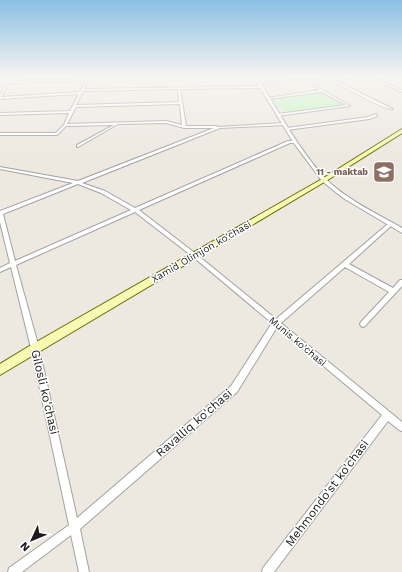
<svg xmlns="http://www.w3.org/2000/svg" width="402" height="572" viewBox="0 0 402 572" font-family="'Work Sans',sans-serif">
<style>
.park{fill:#bbf9bd}
.lines{fill:none;stroke-linecap:round;stroke-linejoin:round}
.minor-casing{stroke:#a2a2a2;stroke-width:2}
.tertiary-casing{stroke:#a2a2a2;stroke-width:2}
.secondary-casing{stroke:#676f05;stroke-width:2}
.minor{fill:#fff;fill-rule:evenodd}
.tertiary{fill:#fff;fill-rule:evenodd}
.secondary{fill:#f8f9b2;fill-rule:evenodd}
.labels{text-anchor:middle;stroke-width:3;stroke-linejoin:round;paint-order:stroke}
.far-education-label{font-size:9px;font-weight:bold;fill:#785e54;stroke:#fff;text-anchor:end}
.street-label{font-size:10px;fill:#1b1b1b;stroke:#fff}
.near-street-label{font-size:12px;fill:#1b1b1b;stroke:#fff}
</style>
<rect width="100%" height="100%" fill="#ede8e0"/>
<polygon class="park" points="321,92 345,106 284,113 271,98"/>
<g class="lines">
<g class="minor-casing">
<g id="minor">
<path d="M10 77H12L10 81 87 79 88 77H90L84 89 208 87 202 77H204L210 87 262 86 261 88 180 89 186 126H216L218 127 284 123H285V125L220 128 82 183 105 191 135 208 288 141H296V143H290L139 210 196 254 276 319 389 223H393V224L349 264 393 288 400 280H402V286L365 326 363 327 361 326 360 324 361 322 389 292 345 267 281 323 402 422V431L399 430 388 421 274 572H262L263 568 382 415 277 327 237 392 80 529 89 572H79L71 535 22 572H8L9 568 69 525 31 348 11 267 0 272V268L10 263 0 222V211L73 183 0 169V167L78 181 214 128H184L166 123 118 124 78 147H77V145L114 125 66 126 57 135H0V133H56L64 125 69 113 0 115V113L70 111 79 94 0 99V95ZM86 81 80 92 1 97 9 83ZM178 89 179 102 76 105 83 91ZM180 104 182 125 166 121 67 124 76 107ZM78 184 101 193 131 210 15 261 3 214ZM135 212 192 256 272 323 231 386 77 518 39 348 16 265Z"/>
<path d="M297 77H300L305 80 366 77 334 80 393 109C385 111 343 86 332 81V80L307 81 350 106 277 116 278 114 346 105 322 92 268 99 267 98 320 90 304 81 259 84 258 83 301 80Z"/>
<polygon points="368,77 372,77 402,90 402,92"/>
<polygon points="376,114 377,116 369,119 287,130 285,129 287,128 368,117"/>
</g>
</g>
<g class="tertiary-casing">
<path id="tertiary" d="M251 77H254L260 82C281 115 299 150 325 178 345 199 378 214 402 228V233L343 198 322 181 293 142 258 84Z"/>
</g>
<g class="secondary-casing">
<polygon id="secondary" points="402,129 402,133 326,181 0,375 0,364 31,345 322,179"/>
</g>
<use href="#minor" class="minor"/>
<use href="#tertiary" class="tertiary"/>
<use href="#secondary" class="secondary"/>
</g>
<linearGradient id="sky" x2="0" y2="1"><stop stop-color="#8bbfe3"/><stop offset="0.49" stop-color="#f7f5f1"/><stop offset="1" stop-color="#f7f5f1" stop-opacity="0"/></linearGradient>
<rect width="402" height="157" fill="url(#sky)"/>
<defs>
<g id="school-square" transform="scale(1.15)"><rect x="-9" y="-9" width="18" height="18" rx="4" fill="#8d6e63" stroke="#fff"/><path d="M0-5L7-2L0 1L-7-2ZM-4 1L0 2.5L4 1V4Q0 6-4 4Z" fill="#fff"/></g>
</defs>
<g fill-rule="evenodd">
<use href="#school-square" x="384" y="172"/>
</g>
<g class="labels">
<g class="far-education-label">
<text x="368" y="175">11 - maktab</text>
</g>
<g class="street-label">
<text transform="translate(201 251) rotate(-30)" y="4">Xamid Olimjon ko'chasi</text>
<text transform="translate(298 341) rotate(40)" y="4">Munis ko'chasi</text>
</g>
<g class="near-street-label">
<text transform="translate(45 392) rotate(77)" y="4">Gilosli ko'chasi</text>
<text transform="translate(194 423) rotate(-41)" y="4">Ravalliq ko'chasi</text>
<text transform="translate(327 493) rotate(-53)" y="4">Mehmondo'st ko'chasi</text>
</g>
</g>
<g transform="translate(32 540) rotate(226)" stroke="#ffffff" stroke-width="3" paint-order="stroke">
<path d="M0-3L7 15L0 10L-7 15Z" fill="#1b1b1b"/>
<text y="-6" font-size="11" font-weight="bold" text-anchor="middle" fill="#1b1b1b">N</text>
</g>
</svg>
